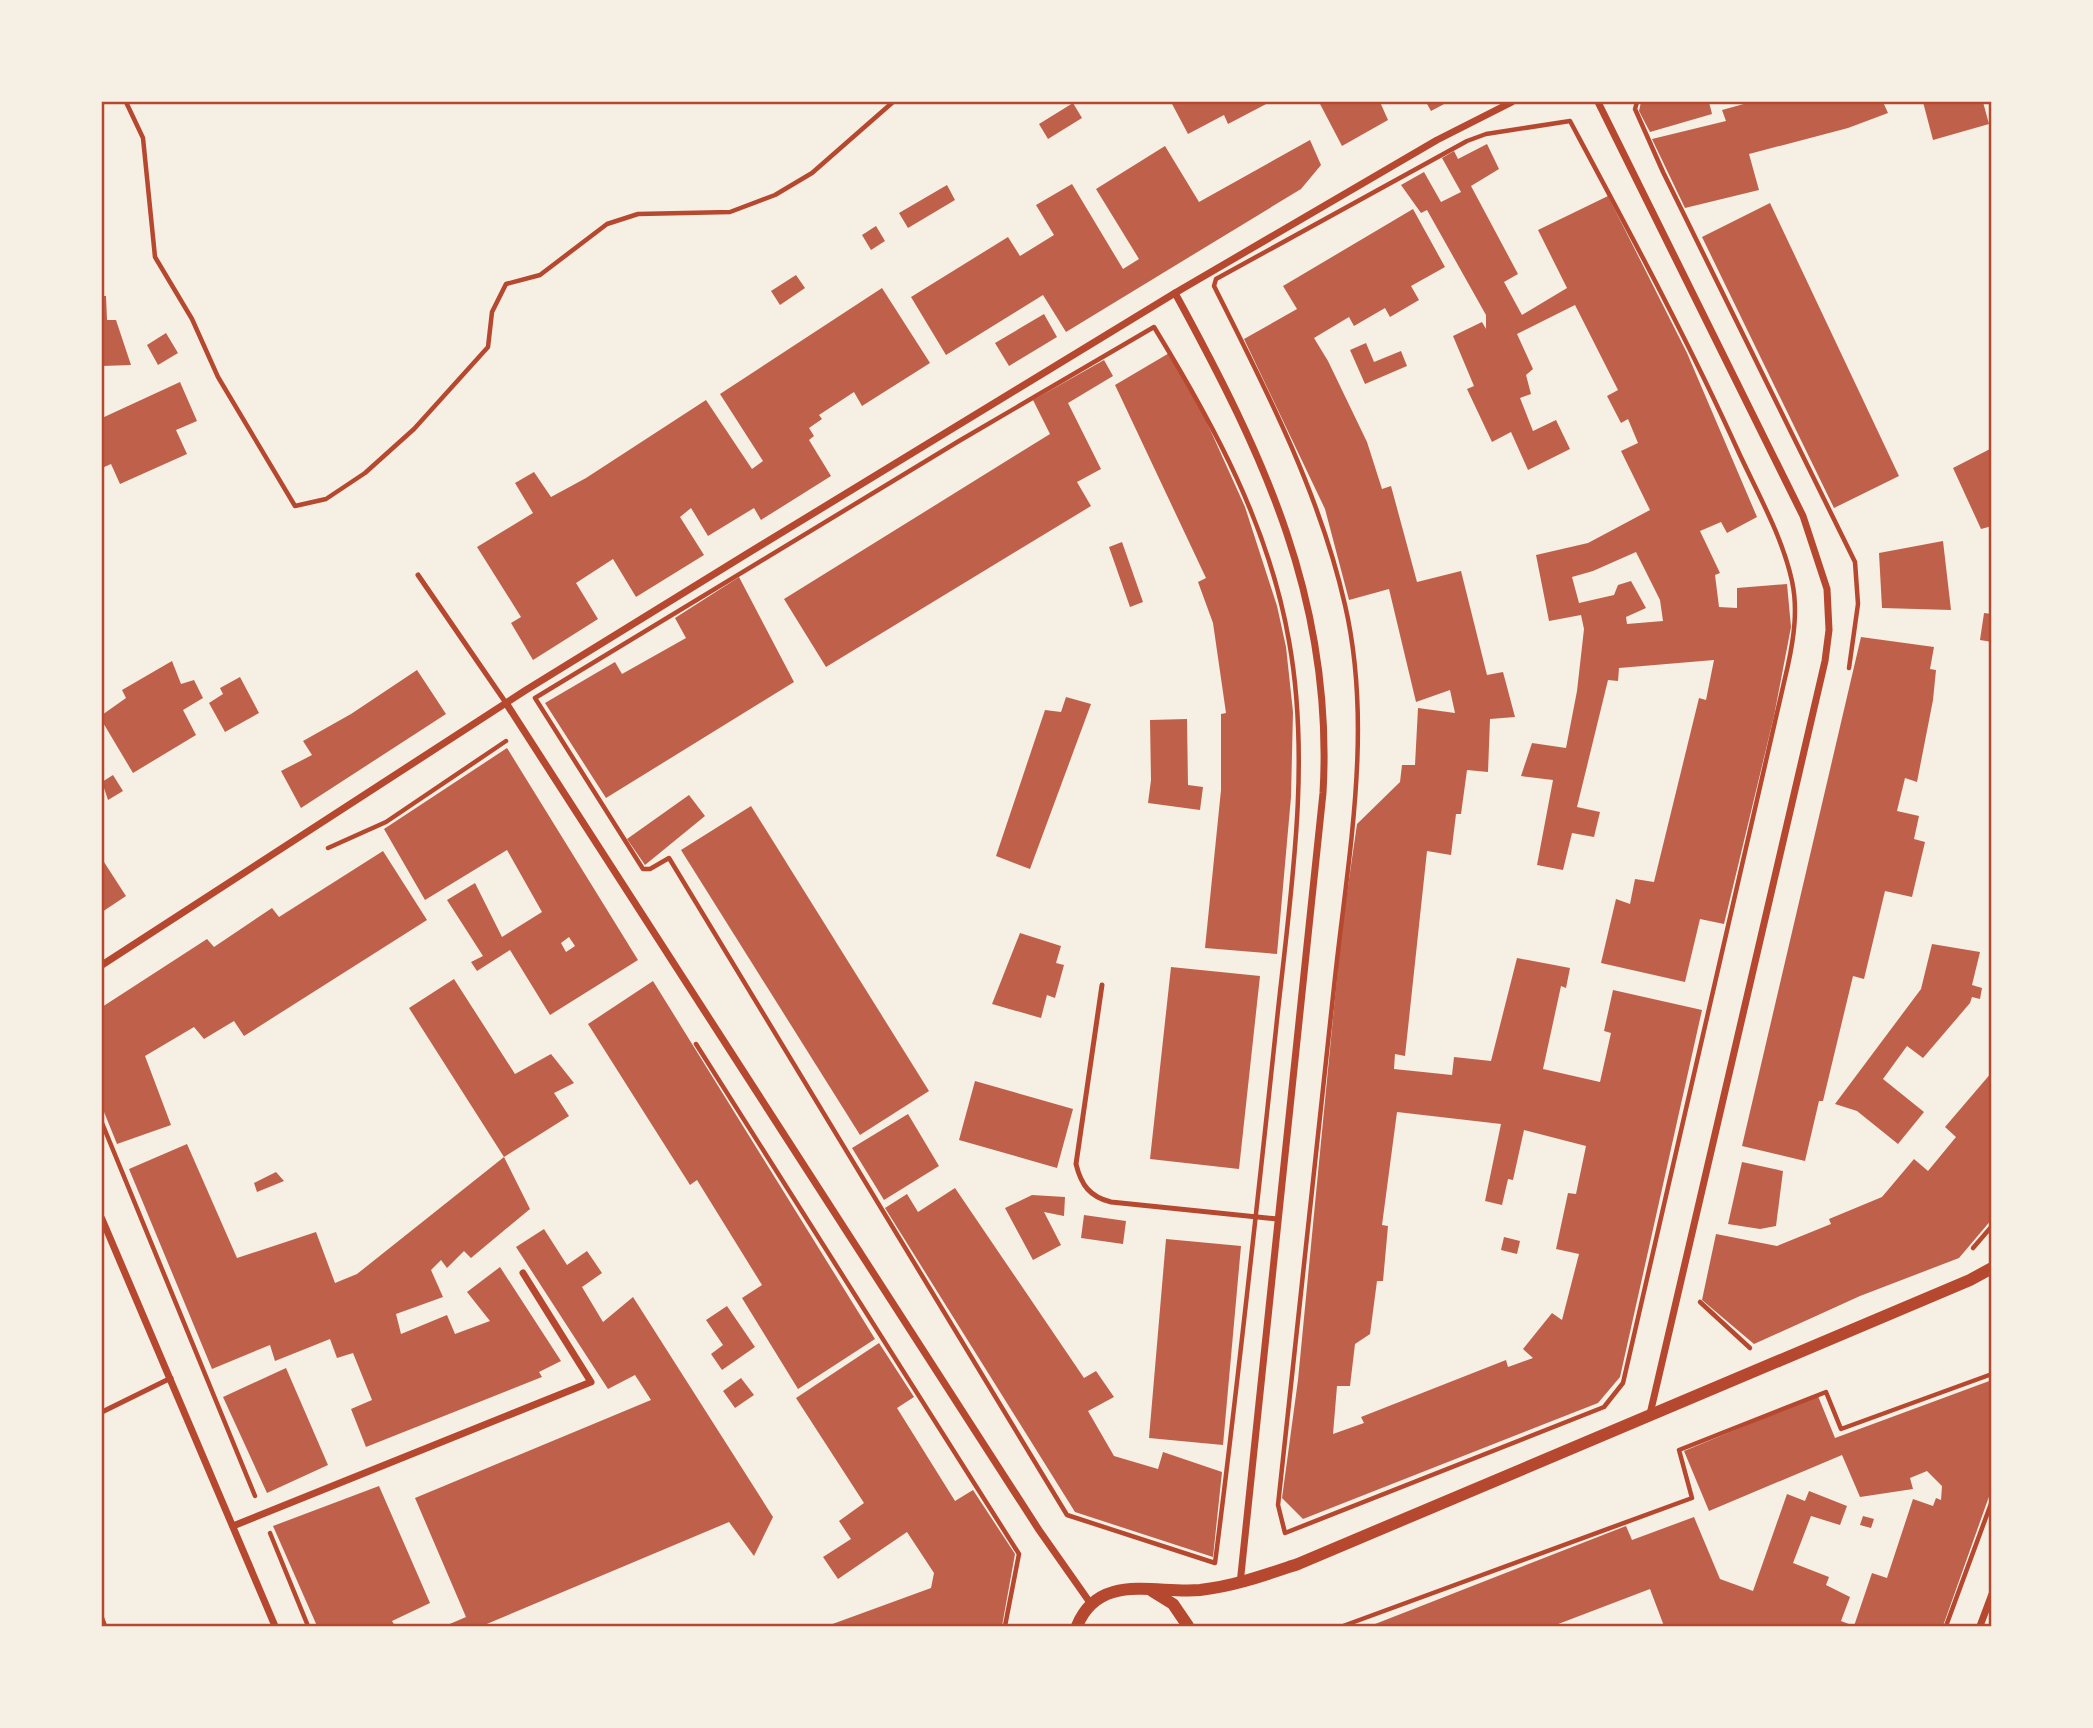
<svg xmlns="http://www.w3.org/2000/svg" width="2093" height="1728" viewBox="0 0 2093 1728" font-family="'Public Sans',sans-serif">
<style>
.building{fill:#bf614a;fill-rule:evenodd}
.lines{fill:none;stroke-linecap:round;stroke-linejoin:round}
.path{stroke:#b5482f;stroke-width:4.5}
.service{stroke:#b5482f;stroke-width:5}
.minor{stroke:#b5482f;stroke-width:7}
.tertiary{stroke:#b5482f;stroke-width:12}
.neatline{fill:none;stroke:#b5482f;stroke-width:2.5}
</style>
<rect width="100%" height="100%" fill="#f6efe4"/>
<g class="building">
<polygon points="1171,102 1270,102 1228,124 1224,115 1188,134"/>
<polygon points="1319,102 1380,102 1388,120 1342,146"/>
<polygon points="1426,102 1448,102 1431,111"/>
<polygon points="1641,102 1709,102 1712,114 1650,132 1639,111"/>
<polygon points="1751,102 1883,102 1888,113 1848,128 1749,154 1759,190 1685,208 1652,139 1726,121 1722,110"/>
<polygon points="1923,102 1983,102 1989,124 1933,140"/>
<polygon points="1073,103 1082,118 1048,139 1039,124"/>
<polygon points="1310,140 1321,165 1301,189 1066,332 1043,295 946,355 911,297 1008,237 1020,256 1054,235 1036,205 1072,184 1123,269 1139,259 1096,189 1165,146 1199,202"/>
<path d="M1487 144 1499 169 1471 186 1518 274 1504 282 1522 315 1567 288 1538 230 1608 196 1687 353 1757 517 1727 533 1721 522 1700 531 1720 573 1715 575 1719 607 1737 608V588L1787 584 1791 627 1774 716 1724 924 1700 919 1685 982 1601 963 1616 899 1630 904 1635 879 1654 882 1699 698 1706 700 1714 660 1619 668 1618 681 1608 680 1577 807 1600 812 1594 837 1572 833 1563 870 1537 865 1553 780 1521 776 1532 743 1566 748 1577 691 1584 629 1581 615 1549 621 1536 555 1588 543 1650 510 1621 451 1638 443 1628 419 1621 423 1607 396 1618 390 1575 305 1517 334 1533 369 1526 375 1531 394 1520 398 1533 431 1556 420 1570 449 1528 470 1511 432 1492 442 1467 389 1474 386 1453 336 1482 322 1486 329V315L1427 210 1421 213 1401 185 1424 172 1441 202 1461 192 1442 158 1454 151 1458 159ZM1636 552 1660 600 1663 621 1627 624 1626 617 1646 608 1631 581 1618 585 1614 595 1579 603 1572 577 1593 571Z"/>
<polygon points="947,185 955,200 908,228 899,213"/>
<polygon points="1770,203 1899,476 1834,508 1702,237"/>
<path d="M1413 209 1445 267 1411 286 1419 300 1390 317 1385 308 1354 326 1349 317 1314 338 1328 361 1367 442 1382 489 1391 486 1417 582 1461 571 1487 675 1503 672 1515 717 1490 719 1488 772 1467 770 1461 814H1456L1451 855 1427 851 1405 1056 1395 1054 1394 1069 1452 1075 1454 1057 1491 1061 1517 958 1570 968 1566 988 1561 986 1543 1069 1600 1082 1611 1033 1604 1031 1613 990 1702 1010 1620 1377 1598 1403 1303 1519 1282 1498 1298 1380 1341 935 1357 824 1400 782 1402 765H1415L1418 708 1455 713 1450 690 1416 702 1389 589 1349 600 1325 509 1244 339 1297 309 1283 286ZM1397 1112 1501 1124 1485 1201 1502 1205 1508 1179 1513 1180 1524 1130 1586 1146 1576 1194 1568 1193 1556 1249 1579 1254 1562 1320 1552 1313 1523 1349 1533 1358 1508 1367 1506 1360 1361 1417 1364 1423 1333 1434 1337 1386H1350L1355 1344 1370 1334 1377 1281H1383L1388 1226 1382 1225Z"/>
<polygon points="876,226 885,241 871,250 862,235"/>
<polygon points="796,275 805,288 780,305 771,291"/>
<polygon points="882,288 930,363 862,406 854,392 819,415 822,419 809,428 814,436 809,440 831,476 761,520 754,508 708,536 691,508 680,517 704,555 636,597 613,559 576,583 598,619 533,660 511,623 521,617 477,547 533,513 515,483 534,472 551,497 586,478 706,400 752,469 763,461 720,394"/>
<polygon points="102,296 106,296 107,320 116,320 131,365 102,366"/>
<polygon points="1044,314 1057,337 1009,366 995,343"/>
<polygon points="166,333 178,353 158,365 147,345"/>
<polygon points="1366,343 1374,362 1401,351 1407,366 1365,384 1350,350"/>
<polygon points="1171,352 1204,416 1245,507 1277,606 1286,647 1293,712 1291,797 1277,954 1205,948 1221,790 1221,714 1226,713 1213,623 1198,582 1206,578 1115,385"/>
<polygon points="1104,360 1113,376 1068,403 1101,469 1077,482 1091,506 826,667 784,599 1050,434 1033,400"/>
<polygon points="180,382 197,421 176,430 187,454 120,484 111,464 102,468 102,418"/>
<polygon points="1992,448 1992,526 1981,529 1953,468"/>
<polygon points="1943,541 1951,610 1882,608 1879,553"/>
<polygon points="1122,542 1143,602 1130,607 1109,547"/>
<polygon points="739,577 794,682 606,798 545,703 615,662 622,674 686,638 675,618"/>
<polygon points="1984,613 1992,614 1992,642 1980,640"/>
<polygon points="1861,637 1934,647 1930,669 1936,670 1933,700 1917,782 1905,778 1897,811 1919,816 1914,839 1925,842 1912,897 1885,891 1864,979 1853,976 1823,1101 1819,1101 1805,1161 1742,1146"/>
<polygon points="172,661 181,684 194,680 203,698 183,710 196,735 133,773 102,721 102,715 126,698 122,690"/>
<polygon points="417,670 446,714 301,808 281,771 312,755 303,741 351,714"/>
<polygon points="240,677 259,713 225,732 209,703 223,694 220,688"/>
<polygon points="1066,697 1091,704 1030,869 996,856 1045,710 1061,712"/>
<polygon points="1187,719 1188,785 1203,787 1200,810 1148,803 1151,780 1150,720"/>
<path d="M507 748 638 960 550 1015 510 950 477 971 471 962 483 956 447 900 475 883 502 937 542 912 507 850 425 900 384 829ZM569 937 575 946 566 952 561 943Z"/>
<polygon points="113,775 123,791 108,800 102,782"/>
<polygon points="689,795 705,816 645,865 627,839"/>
<polygon points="751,806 929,1091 860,1135 681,850"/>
<polygon points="383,851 427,920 244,1036 234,1021 204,1039 194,1027 145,1056 171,1125 117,1144 102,1107 102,1007 207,939 214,947 272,908 279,917"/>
<polygon points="102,859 126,896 102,912"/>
<polygon points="1020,933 1061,946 1056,963 1064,965 1055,998 1047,995 1041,1018 992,1004"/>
<polygon points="1932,944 1980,952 1972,985 1982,988 1980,999 1972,997 1970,1003 1923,1058 1907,1046 1883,1079 1924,1112 1898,1144 1857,1111 1835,1104 1921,989"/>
<polygon points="1171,967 1260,976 1239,1169 1150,1159"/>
<polygon points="454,979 515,1074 551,1054 574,1083 554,1093 569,1116 504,1157 409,1008"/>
<polygon points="653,981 875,1339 798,1389 742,1298 762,1285 697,1180 690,1185 588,1024"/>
<polygon points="1992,1072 1992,1219 1959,1258 1860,1296 1754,1344 1702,1300 1716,1234 1777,1246 1831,1224 1829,1219 1882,1197 1914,1159 1928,1171 1956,1137 1945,1127"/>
<polygon points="975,1081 1073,1109 1057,1168 959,1140"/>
<polygon points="908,1114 939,1166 884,1200 852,1148"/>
<polygon points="187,1144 237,1258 316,1232 335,1283 357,1274 504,1157 530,1209 471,1258 464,1251 447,1268 441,1260 431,1270 443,1297 396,1314 401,1334 447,1315 455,1334 490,1321 467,1292 500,1267 561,1361 539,1372 542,1377 366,1447 351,1409 372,1400 353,1353 337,1358 330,1339 275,1361 270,1345 212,1369 129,1169"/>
<polygon points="1742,1162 1783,1171 1776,1226 1760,1229 1728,1224"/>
<polygon points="276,1172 284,1181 257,1192 254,1183"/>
<polygon points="955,1188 1084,1378 1096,1371 1114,1397 1088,1411 1114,1456 1158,1469 1163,1452 1222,1472 1213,1557 1075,1512 885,1208 907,1194 918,1212"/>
<polygon points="1032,1195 1065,1197 1064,1216 1044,1212 1061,1245 1033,1260 1005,1208"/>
<polygon points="1084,1215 1126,1221 1123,1244 1081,1238"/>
<polygon points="544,1229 567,1265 587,1251 602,1273 582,1287 603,1322 633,1297 773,1517 754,1556 729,1522 482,1626 445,1626 466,1617 415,1498 651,1400 635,1375 608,1389 516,1247"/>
<polygon points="1504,1237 1520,1241 1517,1254 1501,1250"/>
<polygon points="1166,1239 1241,1246 1223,1445 1149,1438"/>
<polygon points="727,1306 755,1347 722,1370 711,1354 723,1345 706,1320"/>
<polygon points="879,1343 914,1397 897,1408 955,1501 973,1490 1015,1554 1002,1626 827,1626 931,1588 934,1573 907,1532 838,1579 823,1557 851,1539 839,1521 864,1503 796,1398"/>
<polygon points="286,1368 328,1465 267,1493 223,1397"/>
<polygon points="741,1378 754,1395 735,1408 723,1391"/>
<polygon points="1992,1380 1992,1488 1943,1626 1664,1626 1650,1589 1553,1626 1370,1626 1626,1526 1632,1540 1694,1517 1720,1579 1753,1591 1787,1494 1805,1501 1809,1491 1847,1506 1840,1525 1811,1516 1793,1563 1829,1577 1826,1585 1850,1597 1841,1621 1854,1626 1872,1573 1887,1578 1913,1499 1933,1506 1936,1498 1941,1500 1942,1486 1927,1471 1910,1478 1913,1489 1860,1497 1842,1455 1709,1511 1684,1451 1818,1396 1835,1438"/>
<polygon points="379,1486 430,1603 392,1621 395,1626 317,1626 273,1526"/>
<polygon points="1863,1516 1874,1519 1871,1528 1860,1525"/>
</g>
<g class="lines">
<g class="path">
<polyline points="126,102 143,138 155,257 192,319 218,377 295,506 326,499 365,473 414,429 488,347 492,312 506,284 540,275 607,224 638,214 730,212 775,195 812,173 893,102"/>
<polyline points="1637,102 1635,109 1663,172 1855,562 1858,604 1849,668"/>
<path d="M1570 121C1629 231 1688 340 1739 453 1758 494 1782 536 1792 581 1798 609 1794 637 1788 665L1623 1383 1604 1407 1285 1533 1278 1505C1297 1333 1315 1160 1334 987 1347 862 1374 730 1345 605 1320 494 1265 387 1214 286L1216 279 1467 141 1486 134Z"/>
<path d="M1154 327C1214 425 1269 526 1289 641 1312 768 1289 903 1276 1029 1257 1207 1238 1385 1215 1563L1067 1515 669 858 650 869H643L535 698 959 441Z"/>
<polyline points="328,848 386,822 506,741"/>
<polyline points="696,1044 1019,1554 1005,1626"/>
<polyline points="102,1123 255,1496"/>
<polyline points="1973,1248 1992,1226"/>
<polyline points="1700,1302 1750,1348"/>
<polyline points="270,1533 308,1626"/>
<polyline points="102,1618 105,1626"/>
<polyline points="1343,1626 1692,1498 1679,1450 1826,1392 1841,1429 1992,1374"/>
<polyline points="1946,1626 1992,1501"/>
</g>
<g class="service">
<polyline points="418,575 506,703"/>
<path d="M1102 985 1076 1164C1081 1185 1090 1197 1111 1202L1278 1219"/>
<polyline points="102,1412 171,1378"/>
</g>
<g class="minor">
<polyline points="1598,102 1803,516 1827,589 1829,630 1825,661 1650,1414"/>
<path d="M1175 293C1264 456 1334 602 1323 793L1240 1584"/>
<polyline points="506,703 1039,1530 1091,1604"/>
<polyline points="102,965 526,690 745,555 1175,293 1437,140 1512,102"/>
<polyline points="102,1219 275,1626"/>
<polyline points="233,1526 591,1382 523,1273"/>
<polyline points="1980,1626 1992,1594"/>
</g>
<g class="tertiary">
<polyline points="1152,1591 1173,1604 1188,1626"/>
<path d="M1077 1626C1099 1572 1155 1594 1200 1590 1235 1586 1265 1575 1298 1564L1970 1280 1992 1268"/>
</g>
</g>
<rect width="2093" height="1728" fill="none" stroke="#f6efe4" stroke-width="206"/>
<rect x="103" y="103" width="1887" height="1522" class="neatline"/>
</svg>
